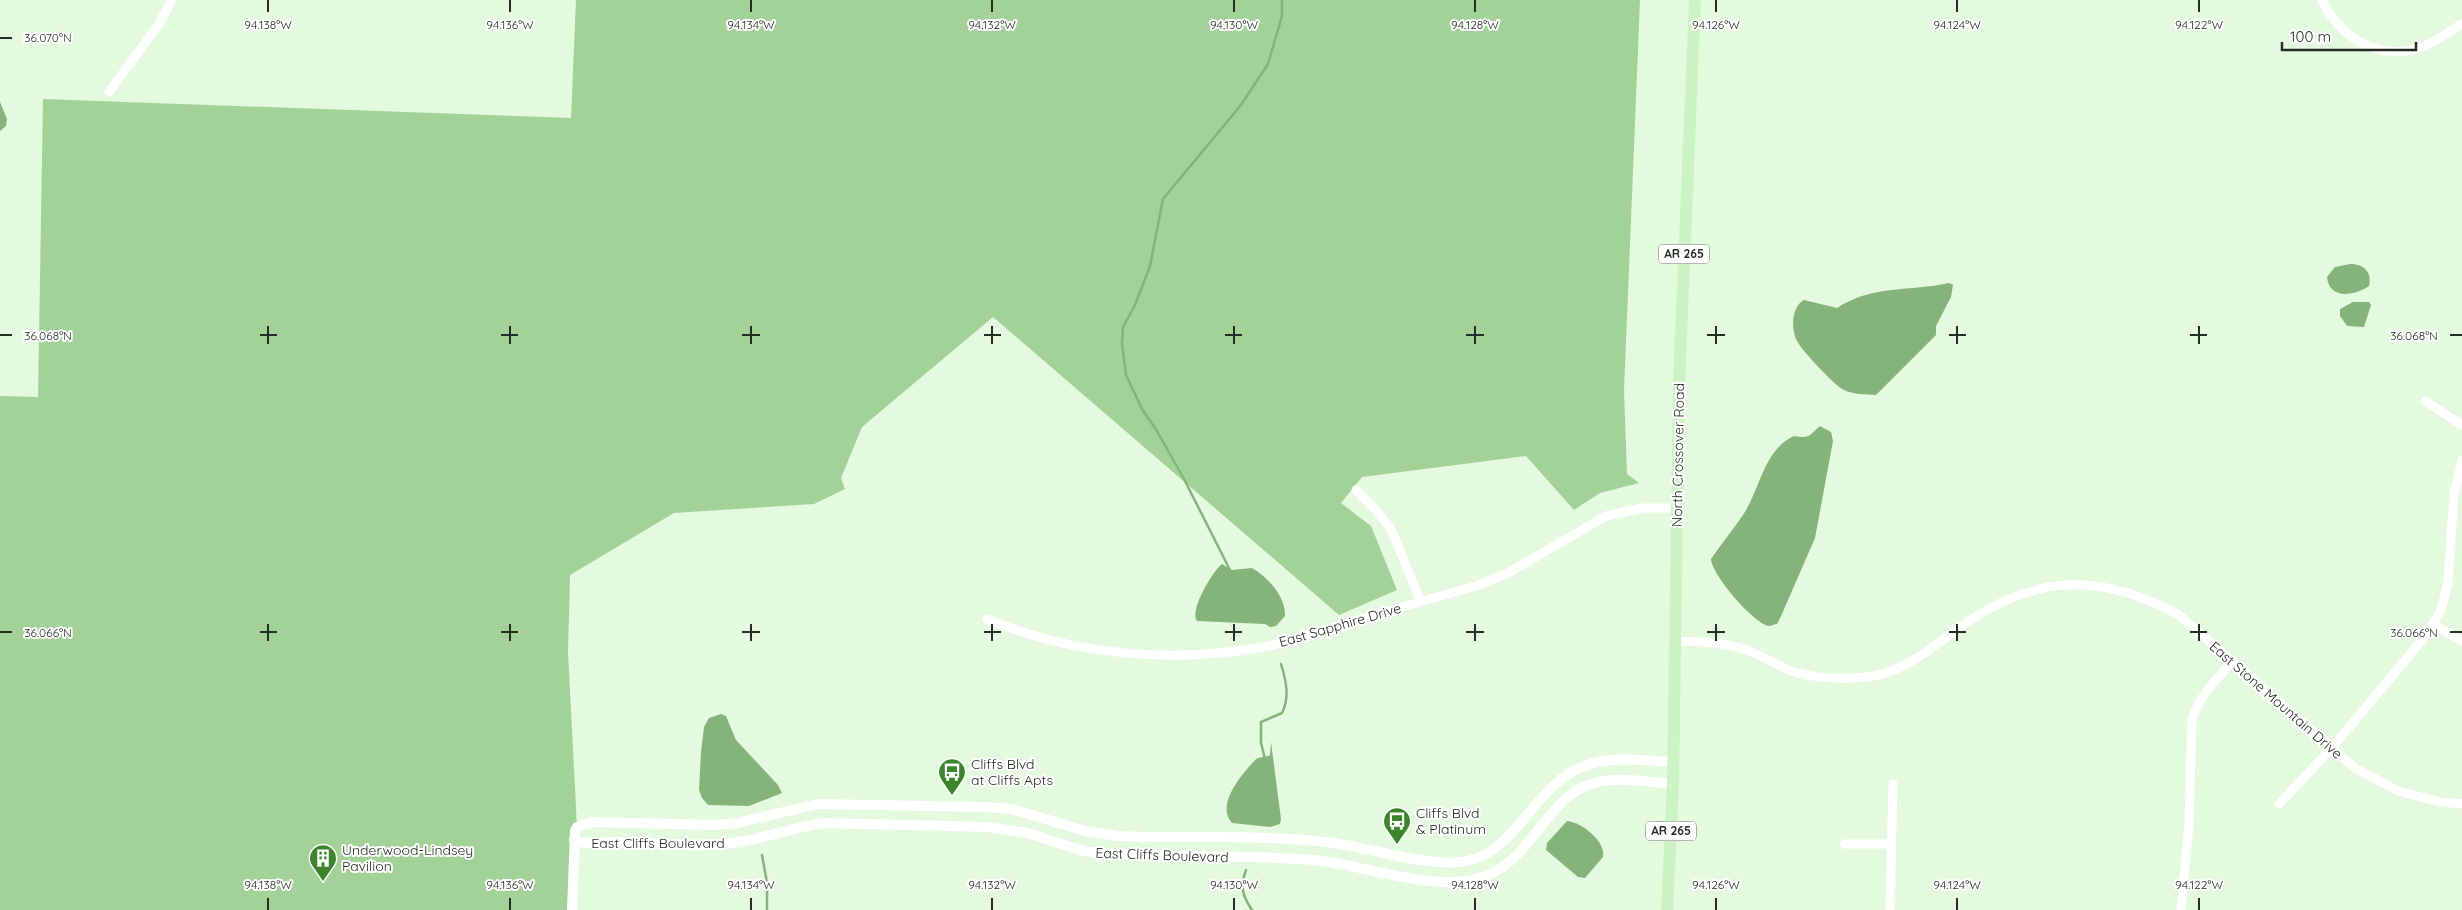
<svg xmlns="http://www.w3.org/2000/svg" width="2462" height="910" viewBox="0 0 2462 910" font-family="Quicksand,sans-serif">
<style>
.forest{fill:#a2d297}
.water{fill:#85b47b}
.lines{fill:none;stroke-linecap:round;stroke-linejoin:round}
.stream{stroke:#85b47b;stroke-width:2.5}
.minor{stroke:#fff;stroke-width:9}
.tertiary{stroke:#fff;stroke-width:10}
.primary{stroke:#cdf2c5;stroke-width:12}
.ticks{fill:none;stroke:#252e23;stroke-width:2}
.labels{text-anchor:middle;stroke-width:4;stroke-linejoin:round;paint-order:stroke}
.shield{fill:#fff;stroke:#666d65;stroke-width:1}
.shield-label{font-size:12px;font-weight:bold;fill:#252e23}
.street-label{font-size:14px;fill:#252e23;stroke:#fff}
.poi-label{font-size:14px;fill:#252e23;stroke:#fff;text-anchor:start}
.ticks-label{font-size:12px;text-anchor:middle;fill:#252e23;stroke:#fff;stroke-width:4;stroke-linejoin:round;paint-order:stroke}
</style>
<rect width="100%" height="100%" fill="#e3fadf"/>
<polygon class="forest" points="576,0 1640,0 1624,391 1627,474 1639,483 1600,493 1574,510 1526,456 1362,477 1341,503 1371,526 1397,590 1339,615 993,317 862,427 841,478 845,489 814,504 674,513 570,575 568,652 577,827 572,910 0,910 0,396 38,397 43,99 571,118"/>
<g class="water">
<polygon points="0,102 7,119 6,126 0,131"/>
<path d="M2350 264C2365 264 2372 273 2369 286 2354 296 2329 300 2327 277L2335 267Z"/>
<path d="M1949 283 1953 285 1951 297 1936 326V335L1876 395C1866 394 1852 395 1842 389 1833 383 1802 351 1797 341 1791 329 1791 307 1804 300L1837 308C1874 284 1909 292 1949 283Z"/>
<polygon points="2353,302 2369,302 2371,305 2364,327 2347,326 2340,316 2340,309"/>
<path d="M1820 426 1831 432 1833 441 1815 538 1782 614 1777 624C1775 624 1771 626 1769 626 1754 624 1711 574 1711 559 1721 544 1733 530 1743 515 1760 490 1764 449 1794 436 1811 439 1809 435 1820 426Z"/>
<path d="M1222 564 1232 570 1252 568C1268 577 1286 597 1285 616L1276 626 1270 627 1265 624 1197 621C1189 611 1212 572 1222 564Z"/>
<polygon points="721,714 726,716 736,740 778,785 782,793 749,806 708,805 702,798 699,790 701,752 704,727 709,718"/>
<path d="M1271 742 1281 819 1280 824 1270 827 1232 823C1215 805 1242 774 1255 760 1259 756 1265 758 1270 755Z"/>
<path d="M1567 821C1581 822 1606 841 1603 857L1585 878 1578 877 1546 850 1547 843Z"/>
</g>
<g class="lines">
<g class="stream">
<polyline points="1230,570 1184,479 1157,431 1142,409 1126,375 1122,344 1123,327 1135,305 1150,266 1163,199 1241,105 1268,64 1282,16 1282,0"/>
<path d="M1265 759 1261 743V722L1282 713C1290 697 1286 680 1281 664"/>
<polyline points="762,855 767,883 767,910"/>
<path d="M1246 870C1240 887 1242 895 1252 910"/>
</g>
<g class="minor">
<path d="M2322 0C2337 32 2369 56 2406 51 2426 49 2445 34 2462 24"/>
<polyline points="109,92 159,24 172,0"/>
<polyline points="2425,401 2462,425"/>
<polyline points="1356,490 1376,510 1391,529 1421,602"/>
<path d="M987 619C1076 656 1174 664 1269 646 1292 641 1315 632 1338 626 1384 612 1430 599 1476 586L1508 573 1606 516 1643 508H1677"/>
<polyline points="2433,624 2462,641"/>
<path d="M1675 641C1698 642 1724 642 1746 650 1762 655 1776 665 1791 671 1815 679 1849 680 1874 676 1906 670 1931 648 1956 630 2031 575 2097 570 2179 615L2355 768 2398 791 2440 802 2462 804"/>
<polyline points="2279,804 2331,749 2427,634 2441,610 2448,582 2454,494 2462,460"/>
<polyline points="1844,844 1891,844"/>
<polyline points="1890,910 1893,784"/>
<path d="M2181 910 2189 823 2192 720C2199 696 2216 680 2232 662"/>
</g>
<g class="tertiary">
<path d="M574 840C589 846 607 841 623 842 661 843 702 849 739 842 767 837 793 828 822 823L987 827 1028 833 1083 851 1105 854C1174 857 1244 855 1313 860 1360 864 1428 890 1473 880 1528 868 1540 809 1583 787 1609 774 1646 782 1673 784"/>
<path d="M572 910 575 831 577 827 592 822 715 825 737 823 818 804 987 807 1012 809 1085 831 1117 836C1186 839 1257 834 1325 842 1368 846 1431 870 1471 860 1518 849 1537 779 1590 764 1616 756 1646 761 1673 762"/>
</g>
<polyline class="primary" points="1667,910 1673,784 1679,384 1695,0"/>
</g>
<path class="ticks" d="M268 0V12M510 0V12M751 0V12M992 0V12M1234 0V12M1475 0V12M1716 0V12M1957 0V12M2199 0V12M0 38H12M268 326V344M510 326V344M751 326V344M992 326V344M1234 326V344M1475 326V344M1716 326V344M1957 326V344M2199 326V344M0 335H12M260 335H277M501 335H518M742 335H760M984 335H1001M1225 335H1242M1466 335H1484M1707 335H1725M1949 335H1966M2190 335H2207M2450 335H2462M268 624V641M510 624V641M751 624V641M992 624V641M1234 624V641M1475 624V641M1716 624V641M1957 624V641M2199 624V641M0 632H12M260 632H277M501 632H518M742 632H760M984 632H1001M1225 632H1242M1466 632H1484M1707 632H1725M1949 632H1966M2190 632H2207M2450 632H2462M268 898V910M510 898V910M751 898V910M992 898V910M1234 898V910M1475 898V910M1716 898V910M1957 898V910M2199 898V910"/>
<defs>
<g id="bus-pin" transform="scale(1.4375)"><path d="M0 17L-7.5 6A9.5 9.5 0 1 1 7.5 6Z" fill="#3c852c" stroke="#fff"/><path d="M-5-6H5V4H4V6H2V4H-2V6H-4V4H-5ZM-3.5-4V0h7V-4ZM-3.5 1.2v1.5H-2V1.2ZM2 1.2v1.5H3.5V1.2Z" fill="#fff"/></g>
<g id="building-pin" transform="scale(1.4375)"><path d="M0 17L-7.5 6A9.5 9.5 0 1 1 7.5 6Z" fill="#3c852c" stroke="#fff"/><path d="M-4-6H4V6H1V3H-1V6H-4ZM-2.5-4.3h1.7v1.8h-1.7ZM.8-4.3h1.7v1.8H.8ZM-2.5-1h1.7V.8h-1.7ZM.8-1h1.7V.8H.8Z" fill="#fff"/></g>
</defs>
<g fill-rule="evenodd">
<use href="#bus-pin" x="952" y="772"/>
<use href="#bus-pin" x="1397" y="821"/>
<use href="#building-pin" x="323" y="858"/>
</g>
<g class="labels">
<g class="shield">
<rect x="1659" y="244.5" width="50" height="19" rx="4"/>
<rect x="1646" y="821.5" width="50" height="19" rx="4"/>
</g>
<g class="shield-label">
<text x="1684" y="258">AR 265</text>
<text x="1671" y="835">AR 265</text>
</g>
<g class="street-label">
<text transform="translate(1678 455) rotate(-89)" y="5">North Crossover Road</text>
<text transform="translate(1340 625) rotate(-16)" y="5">East Sapphire Drive</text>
<text transform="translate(2276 700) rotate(41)" y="5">East Stone Mountain Drive</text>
<text x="658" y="848">East Cliffs Boulevard</text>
<text transform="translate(1162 855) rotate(2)" y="5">East Cliffs Boulevard</text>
</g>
<g class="poi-label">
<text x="971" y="769">Cliffs Blvd<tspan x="971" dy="16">at Cliffs Apts</tspan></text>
<text x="1416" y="818">Cliffs Blvd<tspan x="1416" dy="16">&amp; Platinum</tspan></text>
<text x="342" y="855">Underwood-Lindsey<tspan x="342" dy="16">Pavilion</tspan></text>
</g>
</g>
<g class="ticks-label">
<text x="268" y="29">94.138°W</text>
<text x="510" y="29">94.136°W</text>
<text x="751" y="29">94.134°W</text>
<text x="992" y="29">94.132°W</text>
<text x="1234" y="29">94.130°W</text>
<text x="1475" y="29">94.128°W</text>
<text x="1716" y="29">94.126°W</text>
<text x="1957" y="29">94.124°W</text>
<text x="2199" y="29">94.122°W</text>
<text x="48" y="42">36.070°N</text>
<text x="48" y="340">36.068°N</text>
<text x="2414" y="340">36.068°N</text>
<text x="48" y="637">36.066°N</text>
<text x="2414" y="637">36.066°N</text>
<text x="268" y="889">94.138°W</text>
<text x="510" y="889">94.136°W</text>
<text x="751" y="889">94.134°W</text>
<text x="992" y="889">94.132°W</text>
<text x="1234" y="889">94.130°W</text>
<text x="1475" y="889">94.128°W</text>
<text x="1716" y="889">94.126°W</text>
<text x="1957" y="889">94.124°W</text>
<text x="2199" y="889">94.122°W</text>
</g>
<path d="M2282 42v8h134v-8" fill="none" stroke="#252e23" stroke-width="2.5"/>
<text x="2290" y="42" font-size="15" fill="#252e23" stroke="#ffffff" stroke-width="4" paint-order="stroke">100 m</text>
</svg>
